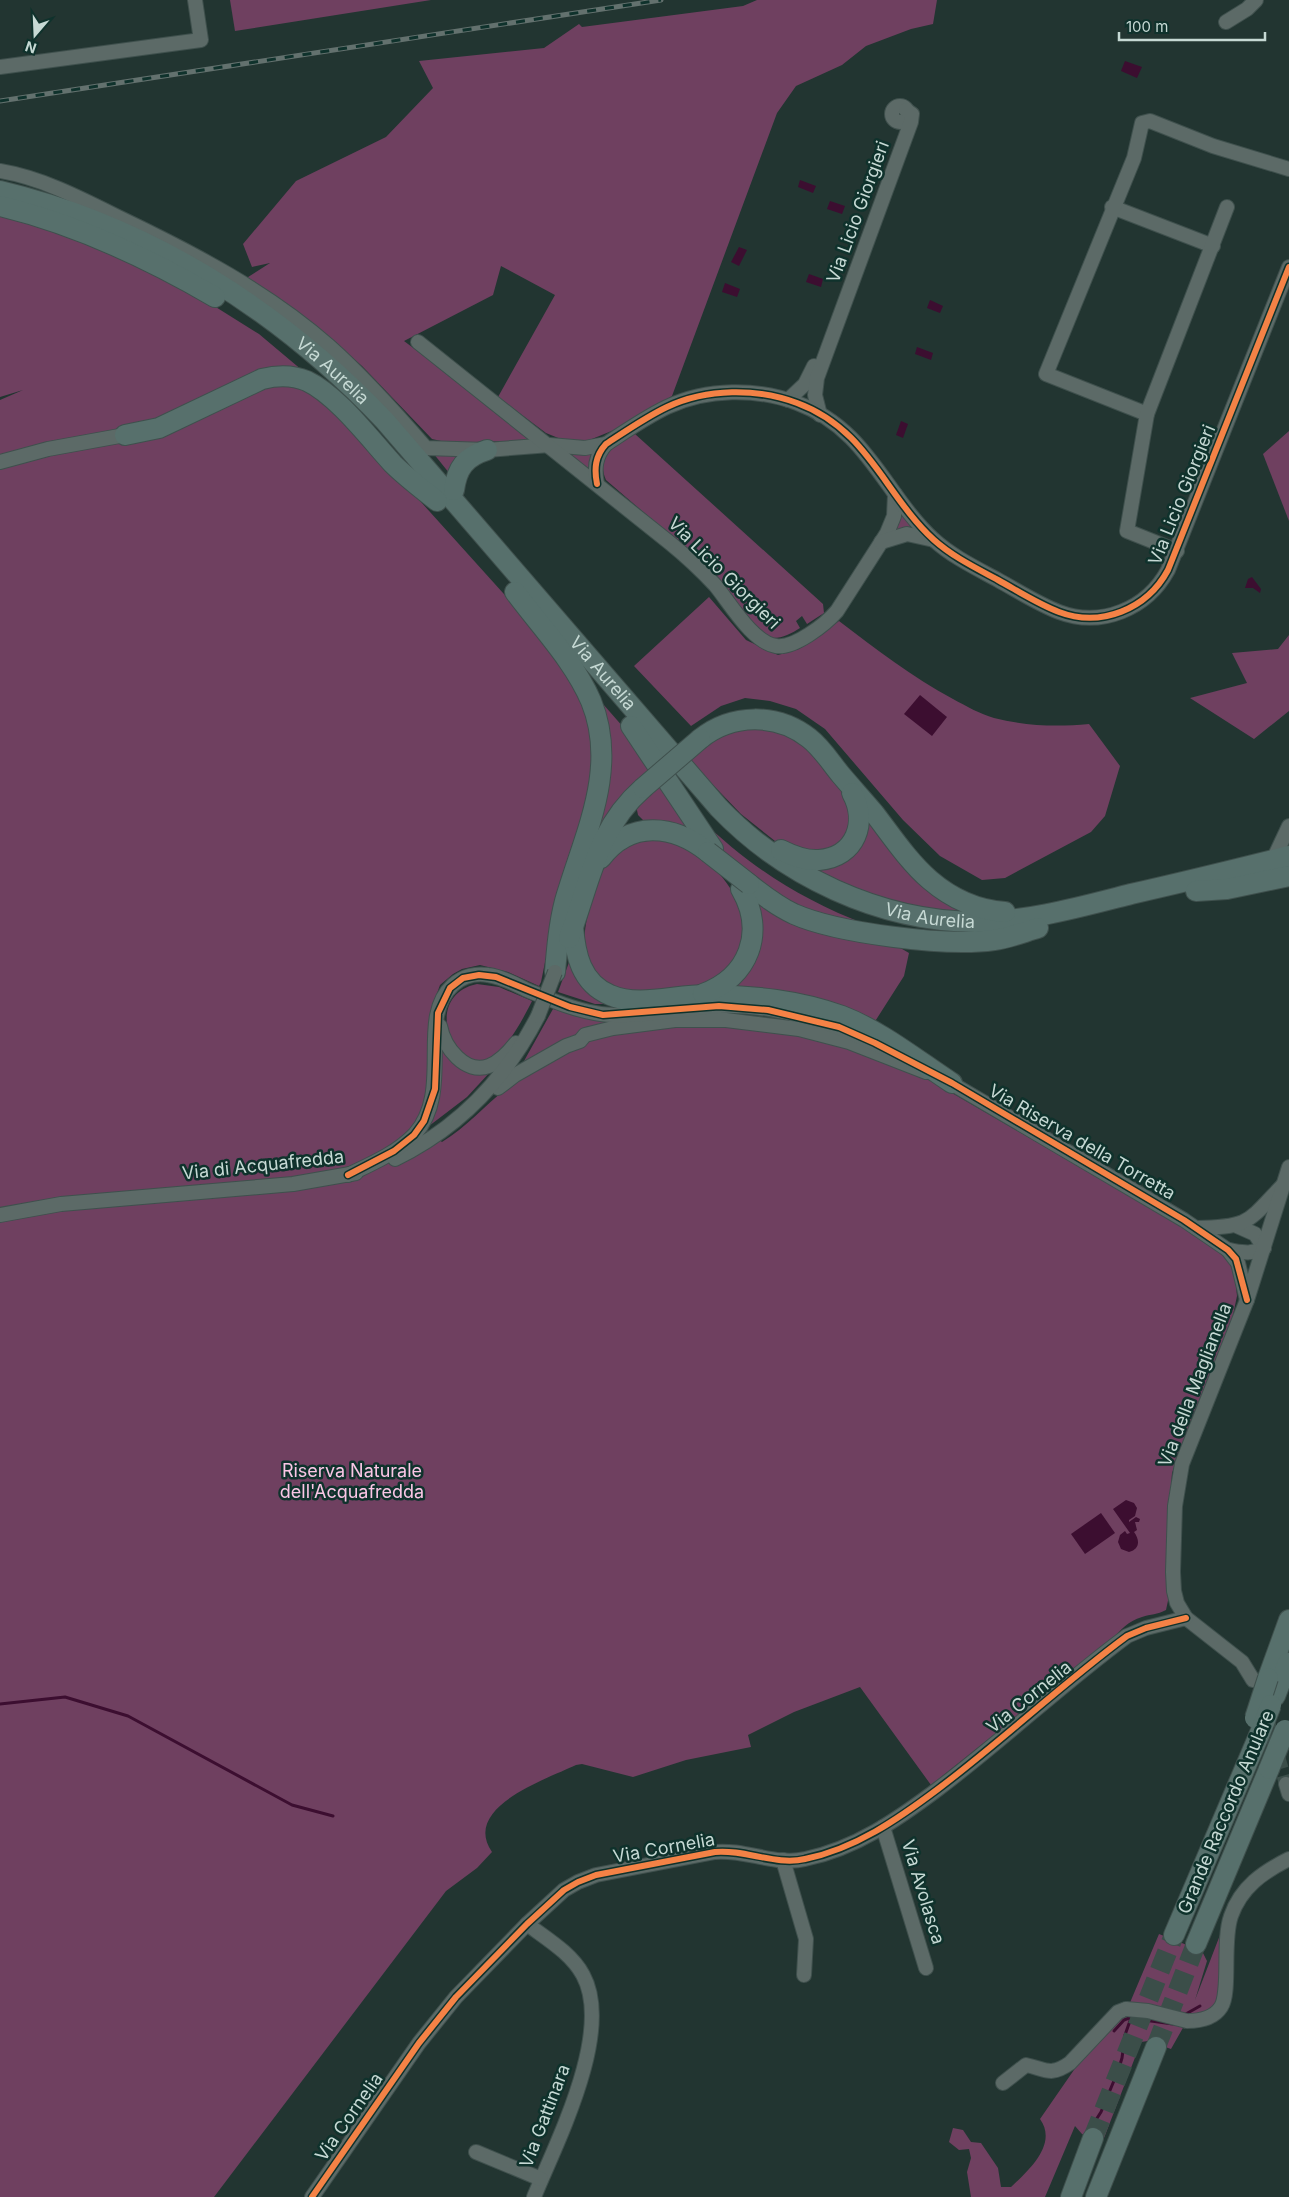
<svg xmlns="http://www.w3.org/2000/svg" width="1289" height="2197" viewBox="0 0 1289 2197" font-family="Inter,sans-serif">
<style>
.green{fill:#6f4060}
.water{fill:#3c0e30}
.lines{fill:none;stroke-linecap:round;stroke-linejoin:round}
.stream{stroke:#3c0e30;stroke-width:3}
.minor-tunnel{stroke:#3b4e49;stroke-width:14;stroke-dasharray:14 7;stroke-linecap:butt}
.highway-tunnel{stroke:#3b4e49;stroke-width:20;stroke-dasharray:20 10;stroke-linecap:butt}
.minor-casing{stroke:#3f504d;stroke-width:16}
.highway-casing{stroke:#3f504d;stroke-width:22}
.minor{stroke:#5c6a67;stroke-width:14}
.highway{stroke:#57706c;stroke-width:20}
.rail-casing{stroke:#63716e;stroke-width:5}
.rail{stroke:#0f322c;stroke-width:3;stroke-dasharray:9;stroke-linecap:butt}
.minor-bridge-casing{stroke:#3f504d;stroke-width:16;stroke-linecap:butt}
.highway-bridge-casing{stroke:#3f504d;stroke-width:22;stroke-linecap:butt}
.minor-bridge{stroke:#5c6a67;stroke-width:14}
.highway-bridge{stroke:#57706c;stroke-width:20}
.cycleway-casing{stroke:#0f322c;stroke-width:9}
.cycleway{stroke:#f48246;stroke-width:6}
.labels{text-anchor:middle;stroke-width:5;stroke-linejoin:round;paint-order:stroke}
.street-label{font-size:18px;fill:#c6d9d4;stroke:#0f322c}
.park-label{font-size:18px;fill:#fbc6e6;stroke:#0f322c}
</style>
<rect width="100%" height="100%" fill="#223531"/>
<g class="green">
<polygon points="230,0 431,0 235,31"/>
<polygon points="757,0 937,0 933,24 911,29 866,46 842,65 796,86 777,113 672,396 614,430 587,441 568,442 546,433 498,397 555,295 501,266 493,295 404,341 536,440 450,443 432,439 362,366 322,332 245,279 270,263 252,267 243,244 296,181 386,137 433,88 419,61 544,48 579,24 582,27 743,6"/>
<path d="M0 216 31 223 98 247 203 299 259 334 303 371 530 623 589 708 596 770 555 913 541 982 539 986 508 972 480 965 462 969 453 974 440 985 431 1010 425 1129 442 1142C467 1127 484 1106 506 1089 526 1073 551 1059 573 1046 592 1036 630 1031 651 1029 672 1027 693 1024 715 1025 790 1025 865 1052 933 1082L1216 1246 1228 1256 1235 1277 1237 1296 1230 1329 1191 1419 1172 1473 1167 1541 1169 1596 1166 1610C1157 1615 1151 1614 1142 1617 1128 1621 1120 1630 1111 1641L931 1785 860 1687 794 1712 748 1735 751 1747 686 1760 633 1777 582 1764 576 1765C547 1779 461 1807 492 1852L477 1868 446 1891 214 2197H0V400L23 390 0 397Z"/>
<polygon points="1289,431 1289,521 1263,454"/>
<path d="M635 434 823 604 824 613 807 624 802 616 796 621 800 628C789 635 779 640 766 637L670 535 606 480C595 455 616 445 635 434Z"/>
<polygon points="595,449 591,472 567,451"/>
<polygon points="467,452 450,474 433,453"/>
<polygon points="900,509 911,525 909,528 893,533"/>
<path d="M709 597 746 640 778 655 799 649 839 621C876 649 912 677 953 699 966 706 980 714 994 718 1027 726 1056 727 1089 724L1120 766 1105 816 1091 832 1005 878 982 880 940 856 903 820 825 729 796 709 770 701 745 698 721 706 691 726 634 666Z"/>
<polygon points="1289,635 1289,711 1254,739 1190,698 1247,683 1232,653 1278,649"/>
<polygon points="596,696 638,744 654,768 595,842"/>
<polygon points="764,726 804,743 849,795 854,825 829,854 780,845 741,814 689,760 718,734"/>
<polygon points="661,785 696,836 645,822 638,815 636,805"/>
<path d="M699 818C752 868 798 898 867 925L811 914 734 865Z"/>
<path d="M869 819 970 911C934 911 889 903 855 890 838 883 822 874 806 866L820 867Z"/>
<path d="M663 840C674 844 689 847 698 854 739 886 767 938 717 976 702 988 681 988 663 990 646 991 627 994 610 987 606 986 603 980 599 977 576 952 585 921 595 892 599 879 602 868 611 858 626 842 642 841 663 840Z"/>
<polygon points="754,894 897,946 909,953 904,976 874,1023 728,988 742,975"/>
<polygon points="571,957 619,1004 595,1004 558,992"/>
<path d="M477 984 499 987 532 1001C525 1015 505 1054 489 1059 450 1072 423 995 477 984Z"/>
<polygon points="553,1009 588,1018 621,1021 586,1027 574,1036 524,1061"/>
<polygon points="443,1050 491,1071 467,1097 429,1126 437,1106 440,1052"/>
<polygon points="1225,1922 1217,2007 1195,2017 1129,2005 1159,1934 1202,1951 1207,1961 1195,2000"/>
<path d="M1128 2014 1184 2026 1171 2049 1148 2041 1141 2042 1104 2138 1101 2140 1082 2134 1075 2126 1045 2197H971L967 2172 971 2158 969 2149 959 2150 949 2142 953 2128 963 2130 971 2142 981 2143 998 2168 1001 2187H1011C1029 2170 1058 2144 1040 2119L1085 2054 1118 2017Z"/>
</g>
<g class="water">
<polygon points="1125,61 1142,67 1137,78 1121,71"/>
<polygon points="800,180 816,186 813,193 798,187"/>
<polygon points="830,201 845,206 842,214 827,209"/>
<polygon points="739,247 747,250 739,266 731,262"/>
<polygon points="809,274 823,279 821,287 806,282"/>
<polygon points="725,283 740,289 737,297 722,292"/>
<polygon points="930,300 943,306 940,313 927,308"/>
<polygon points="917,347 933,353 931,360 915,354"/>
<polygon points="901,421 908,424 903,438 896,435"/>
<polygon points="1252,577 1261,589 1260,593 1253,588 1245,588 1248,579"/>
<polygon points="920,695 947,717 932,736 904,714"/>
<path d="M1126 1500 1134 1503 1137 1508 1135 1516 1129 1520V1522L1136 1517 1140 1519 1139 1522H1135L1137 1530 1134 1532C1140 1540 1140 1549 1129 1552L1121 1549 1118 1542 1120 1535 1125 1531 1127 1534 1130 1533 1113 1509Z"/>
<polygon points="1101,1513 1115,1533 1085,1554 1071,1534"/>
</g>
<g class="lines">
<g class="stream">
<polyline points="0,1704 65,1697 128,1716 292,1805 333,1816"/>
<polyline points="1184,2015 1200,2006"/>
<polyline points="1114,2031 1124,2020 1129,2018 1173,2024"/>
<polyline points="1092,2126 1101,2112 1118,2071 1122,2058 1125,2035 1131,2018"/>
</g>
<polyline class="minor-tunnel" points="1266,1715 1286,1784"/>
<g class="highway-tunnel">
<polyline points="1156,2047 1196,1944"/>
<polyline points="1093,2138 1174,1935"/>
</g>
<g class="minor-casing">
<g id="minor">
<polyline points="1226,22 1247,9 1256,0"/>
<polyline points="0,67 201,40 195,0"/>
<circle cx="900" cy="114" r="8"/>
<path d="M0 171C42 178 82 199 120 218 193 253 268 292 329 346 364 377 395 412 426 448L487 450 550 445 585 448 606 444"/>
<polyline points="1112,207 1213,246"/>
<path d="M418 342 670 543C686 556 701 570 715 585 730 603 752 642 776 646 794 649 826 624 837 611L887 533 894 516 895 494"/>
<polyline points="788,400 805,384 814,366"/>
<polyline points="1147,414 1046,374 1134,158 1142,123 1150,121 1213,146 1289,169"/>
<polyline points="820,415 815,395 817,378 911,122 912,114 906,110"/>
<polyline points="0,462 48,449 125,435"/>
<path d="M597 484C594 469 595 456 606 444 626 431 646 417 667 407 707 388 757 388 797 403 868 429 884 494 934 540 953 557 976 568 998 580 1018 591 1038 604 1059 612 1101 628 1147 609 1168 570L1289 267"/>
<polyline points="881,542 907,534 934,540"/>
<polyline points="1177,551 1127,531 1147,414 1227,207"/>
<polyline points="1273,860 1289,826"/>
<path d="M440 1026C444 1047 465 1075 489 1066 500 1062 509 1052 516 1043"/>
<polyline points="944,1079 1184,1220 1228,1250 1238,1263 1247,1300"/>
<polyline points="498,1088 515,1075 566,1046 580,1041 585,1035 613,1028 675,1020 726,1020 799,1029 849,1042 926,1072"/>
<path d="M395 1159C459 1128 506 1078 538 1016"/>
<path d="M348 1175C371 1164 397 1153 415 1134 454 1090 416 1018 453 985 463 976 476 973 488 975 502 977 515 984 527 990 549 999 571 1009 595 1013 632 1020 680 1008 719 1006 776 1004 835 1022 885 1049"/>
<polyline points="0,1215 61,1204 293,1184 356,1173"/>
<polyline points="1237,1226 1255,1234 1264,1248"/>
<path d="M1196 1228C1249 1227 1247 1223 1282 1186"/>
<path d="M1228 1250C1242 1252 1252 1255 1264 1248"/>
<polyline points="1253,1680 1242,1662 1186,1618 1177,1603 1174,1591 1173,1572 1175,1506 1182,1464 1247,1300 1289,1167"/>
<polyline points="1286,1784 1289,1794"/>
<polyline points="883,1827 926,1968"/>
<polyline points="783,1860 806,1939 804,1975"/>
<path d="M527 1924C547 1939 571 1953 583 1975 614 2032 556 2143 534 2197"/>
<path d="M1187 2021C1199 2021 1214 2018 1221 2007 1231 1992 1222 1941 1231 1916 1241 1887 1263 1872 1289 1859"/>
<path d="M1003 2083 1026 2065C1046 2069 1050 2077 1070 2063L1118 2012 1126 2009"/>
<polyline points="476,2152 541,2179"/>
<path d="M312 2197 419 2043 456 1997 527 1924 564 1890 578 1882 596 1875 715 1852C745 1849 776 1866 805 1859 855 1849 898 1819 938 1789 1003 1740 1062 1684 1127 1636L1146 1628 1186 1618"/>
</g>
</g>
<g class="highway-casing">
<g id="highway">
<path id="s1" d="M0 191C148 226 281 311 385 421L719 808C784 876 879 921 975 922 1027 922 1080 907 1131 894 1184 882 1237 869 1289 856"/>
<path d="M0 206C75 224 148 258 215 297"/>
<path d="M125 435 159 428 262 379C278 375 293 375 307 381 337 395 370 439 393 464 406 477 422 489 437 501"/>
<path d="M454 490C457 468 465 457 487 450"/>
<path d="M515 592C541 627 574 661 591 701 619 769 584 835 565 901 559 924 557 948 555 972"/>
<polyline points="631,726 713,849"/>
<path d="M700 739C732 713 777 713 809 738 822 748 831 763 841 775 852 788 863 800 874 813 891 835 908 861 930 880 951 898 977 910 1005 912"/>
<path d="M781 850C793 856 806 861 819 860 856 857 868 822 852 793"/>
<path d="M601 858C630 820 673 824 708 852"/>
<path d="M749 884C763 895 777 906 794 914 837 933 947 947 994 940 1009 938 1024 932 1038 928"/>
<polyline points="1196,891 1227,889 1289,876"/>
<path d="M573 926C575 954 581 983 610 995 639 1008 677 994 708 995 754 996 798 1000 842 1016 881 1031 917 1060 952 1083"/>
<path d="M569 938C590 883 596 829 643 788"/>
<path d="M703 994C749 977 766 932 741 889"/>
<polyline points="1268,1678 1289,1620"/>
<polyline points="1275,1696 1288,1663"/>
<polyline points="1174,1935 1260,1733"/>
<polyline points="1196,1944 1269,1769"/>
<polyline points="1071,2197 1093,2138"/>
<polyline points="1096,2197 1156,2047"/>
</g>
</g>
<use href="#minor" class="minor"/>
<use href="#highway" class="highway"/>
<g class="rail-casing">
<polyline id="rail" points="0,101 661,0"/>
</g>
<use href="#rail" class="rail"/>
<g class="minor-bridge-casing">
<g id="minor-bridge">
<polyline points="538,1016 555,972"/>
<polyline points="1126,2009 1148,2011 1187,2021"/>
</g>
</g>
<g class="highway-bridge-casing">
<g id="highway-bridge">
<polyline points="643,788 700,739"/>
<polyline points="708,852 749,884"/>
<polyline points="1255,1718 1268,1678"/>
<polyline points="1260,1733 1271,1705"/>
<polyline points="1269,1769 1285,1730"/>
</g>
</g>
<use href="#minor-bridge" class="minor-bridge"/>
<use href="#highway-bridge" class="highway-bridge"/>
<g class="cycleway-casing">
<g id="cycleway">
<path d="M597 484C594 469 595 456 606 444 626 431 646 417 667 407 707 388 757 388 797 403 868 429 884 494 934 540 953 557 976 568 998 580 1018 591 1038 604 1059 612 1101 628 1147 609 1168 570L1289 267"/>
<polyline points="348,1175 394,1151 414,1135 424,1121 435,1089 438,1013 450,988 463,978 479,975 496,977 570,1007 603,1015 719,1006 768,1010 839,1027 875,1043 952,1083 1184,1220 1228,1250 1236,1259 1247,1300"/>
<path d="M312 2197 419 2043 456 1997 527 1924 564 1890 578 1882 596 1875 715 1852C745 1849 776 1866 805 1859 855 1849 898 1819 938 1789 1003 1740 1062 1684 1127 1636L1146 1628 1186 1618"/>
</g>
</g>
<use href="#cycleway" class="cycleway"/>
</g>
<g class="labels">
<g class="street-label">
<text transform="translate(858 212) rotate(-70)" y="6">Via Licio Giorgieri</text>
<text dy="6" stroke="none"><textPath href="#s1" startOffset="382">Via Aurelia</textPath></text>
<text transform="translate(1182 495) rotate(-68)" y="6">Via Licio Giorgieri</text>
<text transform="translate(724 573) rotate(45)" y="6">Via Licio Giorgieri</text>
<text dy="6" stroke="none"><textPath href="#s1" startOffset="788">Via Aurelia</textPath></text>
<text dy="6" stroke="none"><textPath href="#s1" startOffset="1208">Via Aurelia</textPath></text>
<text transform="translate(1082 1142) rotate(30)" y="6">Via Riserva della Torretta</text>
<text transform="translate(263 1165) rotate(-6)" y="6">Via di Acquafredda</text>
<text transform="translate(1195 1385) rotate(-69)" y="6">Via della Maglianella</text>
<text transform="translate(1029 1697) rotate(-39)" y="6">Via Cornelia</text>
<text transform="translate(1226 1812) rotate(-67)" y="6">Grande Raccordo Anulare</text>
<text transform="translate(664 1848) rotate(-10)" y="6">Via Cornelia</text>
<text transform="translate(923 1892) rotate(73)" y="6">Via Avolasca</text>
<text transform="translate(545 2116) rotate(-69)" y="6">Via Gattinara</text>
<text transform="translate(349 2117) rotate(-55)" y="6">Via Cornelia</text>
</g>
<g class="park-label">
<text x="352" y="1477">Riserva Naturale<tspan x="352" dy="21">dell'Acquafredda</tspan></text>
</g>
</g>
<g transform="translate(35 35) rotate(199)" stroke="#0f322c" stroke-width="4" paint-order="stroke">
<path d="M0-4L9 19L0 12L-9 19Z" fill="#c6d9d4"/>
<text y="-8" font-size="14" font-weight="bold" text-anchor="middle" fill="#c6d9d4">N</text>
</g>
<path d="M1119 32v8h146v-8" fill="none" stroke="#c6d9d4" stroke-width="2.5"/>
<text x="1126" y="32" font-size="15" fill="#c6d9d4" stroke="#0f322c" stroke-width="4" paint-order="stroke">100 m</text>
</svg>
